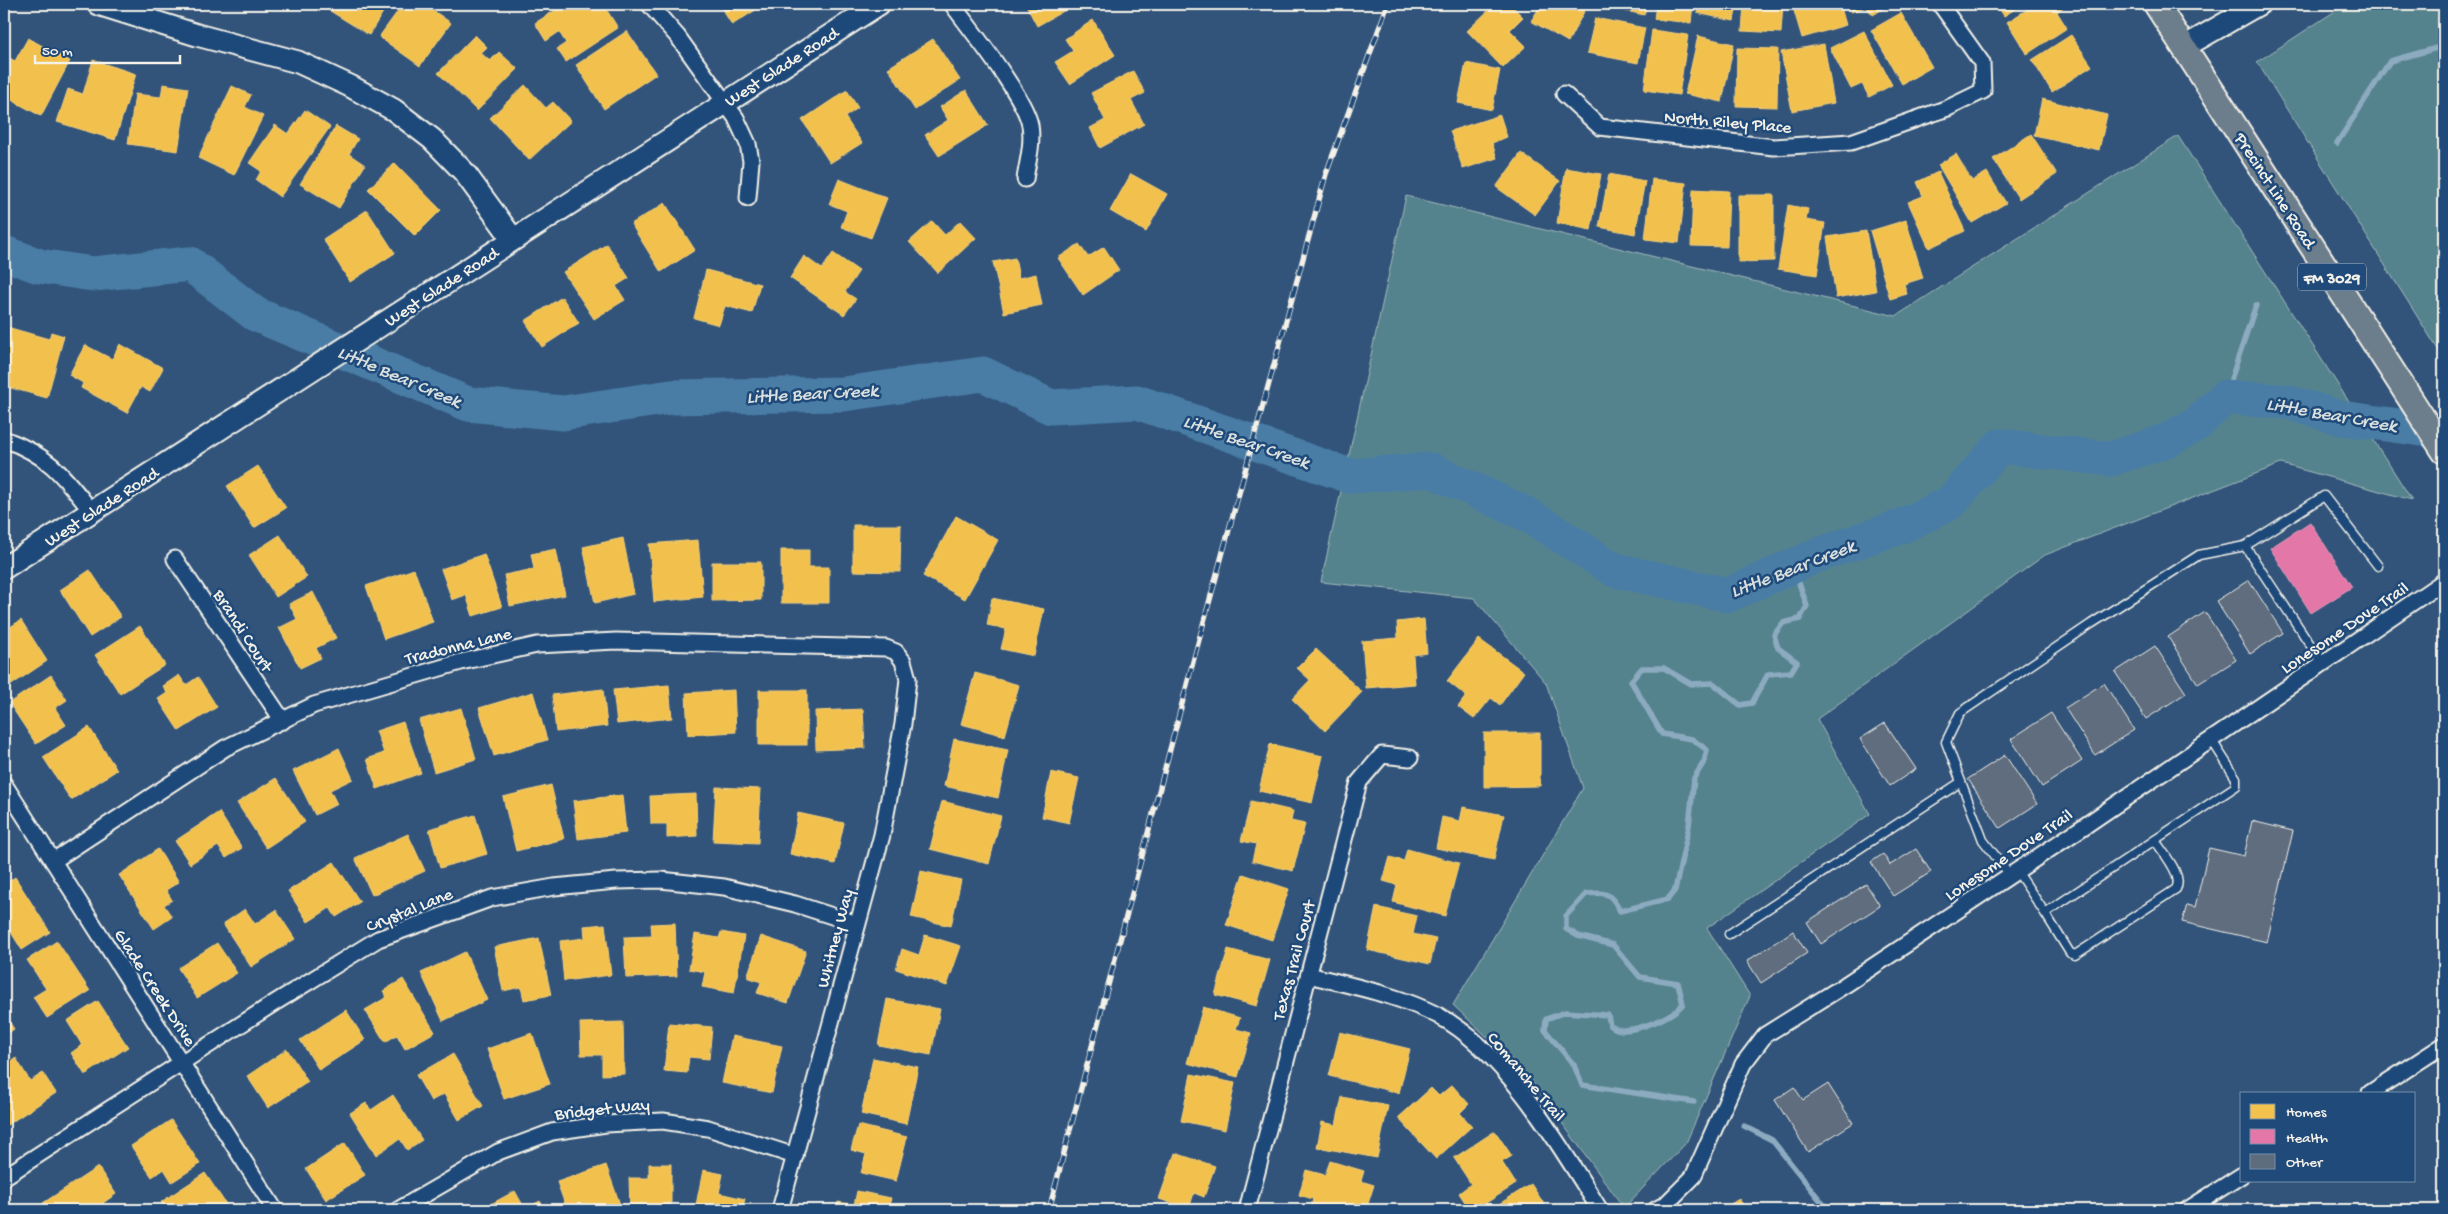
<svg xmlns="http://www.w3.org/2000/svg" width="2448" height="1214" viewBox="0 0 2448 1214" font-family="'Gochi Hand',sans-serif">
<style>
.green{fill:#54838d;stroke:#a4baba}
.homes{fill:#f2c14e;stroke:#f3cf7c}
.health{fill:#e377a8;stroke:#e89cbb}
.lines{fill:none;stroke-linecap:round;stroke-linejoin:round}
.stream{stroke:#8dabc0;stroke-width:5.5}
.river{stroke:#487da5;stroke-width:35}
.building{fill:#5e6d7e;stroke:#f4f1e8}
.lane-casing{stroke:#f4f1e8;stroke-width:11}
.street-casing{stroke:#f4f1e8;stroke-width:19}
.secondary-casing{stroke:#f4f1e8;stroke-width:25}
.primary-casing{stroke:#f4f1e8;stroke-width:28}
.lane{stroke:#1f4a7a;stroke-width:8}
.street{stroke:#1f4a7a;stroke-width:15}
.secondary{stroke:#1f4a7a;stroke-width:21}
.primary{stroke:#6c7d8b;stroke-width:24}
.rail-casing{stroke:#f4f1e8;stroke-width:5.5}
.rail{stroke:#1f4a7a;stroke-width:4;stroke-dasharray:11;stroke-linecap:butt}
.labels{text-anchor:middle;stroke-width:5;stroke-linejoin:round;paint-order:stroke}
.shield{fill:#1f4a7a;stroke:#b4bfc7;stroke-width:1}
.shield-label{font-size:16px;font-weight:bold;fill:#f4f1e8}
.street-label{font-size:18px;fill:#f4f1e8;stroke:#1f4a7a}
.water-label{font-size:19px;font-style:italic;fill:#dae0de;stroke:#1f4a7a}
</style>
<rect width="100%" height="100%" fill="#32547b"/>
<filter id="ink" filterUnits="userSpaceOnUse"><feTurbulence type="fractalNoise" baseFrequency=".02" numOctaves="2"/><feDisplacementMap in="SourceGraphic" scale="10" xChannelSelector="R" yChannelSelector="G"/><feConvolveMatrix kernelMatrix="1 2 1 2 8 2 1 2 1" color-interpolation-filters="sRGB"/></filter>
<g filter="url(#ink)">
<g class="green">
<polygon points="2346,4 2444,4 2444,359 2257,62"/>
<polygon points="2178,136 2412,500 2281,464 2045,555 1817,719 1870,814 1707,928 1750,996 1686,1143 1624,1208 1525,1072 1453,1005 1583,788 1546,683 1474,598 1321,582 1406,196 1896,316"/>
</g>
<g class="homes">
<polygon points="330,4 388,4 369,35 327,9"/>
<polygon points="403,4 424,4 451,23 420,66 379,37"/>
<polygon points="565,4 586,4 589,8 596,4 603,4 618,28 566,62 557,49 566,43 559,32 546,41 535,23"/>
<polygon points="719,4 765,4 732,25"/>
<polygon points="1032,4 1076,4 1037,26 1027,7"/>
<polygon points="1495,4 1510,4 1523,17 1510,30 1526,46 1503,68 1467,31"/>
<polygon points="1532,4 1579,4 1586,8 1568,42 1531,21 1539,8"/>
<polygon points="1604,4 1647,4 1644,15 1603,6"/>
<polygon points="1656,4 1693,4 1691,23 1654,19"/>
<polygon points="1699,4 1737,4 1734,21 1697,13"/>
<polygon points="1744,4 1783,4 1781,33 1742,31"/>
<polygon points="1792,4 1840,4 1846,25 1802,38"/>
<polygon points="1848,4 1891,4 1873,15 1866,7 1851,12"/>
<polygon points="1996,4 2023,4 2004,16"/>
<polygon points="2036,4 2065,4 2066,5 2057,12 2067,28 2027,54 2007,22"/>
<polygon points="1901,13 1932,67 1902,84 1871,30"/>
<polygon points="1595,18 1645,28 1638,63 1587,53"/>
<polygon points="1093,20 1115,55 1070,84 1055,62 1073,51 1065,39"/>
<polygon points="1652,30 1688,35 1679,95 1644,90"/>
<polygon points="627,31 656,74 604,109 576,65"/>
<polygon points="1864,31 1892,85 1869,97 1862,84 1851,89 1830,48"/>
<polygon points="475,35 487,47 481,53 490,61 499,52 518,69 477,111 438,73"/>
<polygon points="2071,35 2092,66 2052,92 2032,60"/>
<polygon points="1698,36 1734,44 1722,102 1685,94"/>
<polygon points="28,38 70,61 41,116 4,96 4,59 6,56 15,61"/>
<polygon points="933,39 960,80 915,110 888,68"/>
<polygon points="1824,44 1834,103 1792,111 1781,52"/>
<polygon points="1737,48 1778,49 1777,107 1736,106"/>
<polygon points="93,60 136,74 115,140 57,122 68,89 83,94"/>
<polygon points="1466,63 1500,70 1492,110 1458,103"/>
<polygon points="1133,71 1145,93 1131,100 1144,124 1100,148 1090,128 1105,120 1091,93"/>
<polygon points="163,84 188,88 178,151 128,144 135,94 161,97"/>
<polygon points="525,85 546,108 553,102 571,121 529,160 490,118"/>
<polygon points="232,86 251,95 245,107 263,116 234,175 198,158"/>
<polygon points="847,90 858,108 845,117 862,143 830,163 802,120"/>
<polygon points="966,90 988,125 939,156 925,135 948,120 940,107"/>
<polygon points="2042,99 2107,115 2099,150 2034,135"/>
<polygon points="305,110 330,127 280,197 256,180 261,171 249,163 275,125 288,134"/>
<polygon points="1500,115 1507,137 1492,143 1497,158 1463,169 1450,131"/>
<polygon points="336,126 358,139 349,154 365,165 339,208 300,184"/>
<polygon points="2031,134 2057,174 2019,199 1993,159"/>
<polygon points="1521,153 1560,181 1535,215 1496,187"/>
<polygon points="1956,154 1972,181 1987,172 2006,203 1972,223 1938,165"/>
<polygon points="395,163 441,210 415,236 368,189"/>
<polygon points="1566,168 1601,174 1591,230 1557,223"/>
<polygon points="1938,172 1965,231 1929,248 1908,202 1923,196 1917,182"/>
<polygon points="1131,174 1167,194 1146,232 1110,211"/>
<polygon points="1609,174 1645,181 1635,234 1599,227"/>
<polygon points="839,179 887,198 871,238 841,227 847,211 829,204"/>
<polygon points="1652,179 1686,183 1679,243 1645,239"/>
<polygon points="1693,189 1729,191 1727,247 1691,246"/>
<polygon points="1738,195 1774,195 1774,261 1738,262"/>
<polygon points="665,203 695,250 661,272 631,224"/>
<polygon points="1788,205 1808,209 1806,220 1825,223 1817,275 1778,269"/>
<polygon points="367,210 395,253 350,282 323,239"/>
<polygon points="1906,220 1923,278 1904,284 1907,294 1890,299 1870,231"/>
<polygon points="932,221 945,235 960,221 976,238 938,273 909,242"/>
<polygon points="1866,231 1876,291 1836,298 1827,237"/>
<polygon points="607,244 629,278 616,286 625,300 594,319 563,272"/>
<polygon points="1079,244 1088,257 1104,247 1119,270 1083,295 1058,258"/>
<polygon points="833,253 859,271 845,292 856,299 844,315 790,278 804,256 822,269"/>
<polygon points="1015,258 1019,278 1036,274 1042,305 1004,313 993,262"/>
<polygon points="706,270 760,284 752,313 725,306 719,325 694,318"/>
<polygon points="562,297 579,323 542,347 525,321"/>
<polygon points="7,327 49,339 51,332 64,336 47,398 4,386 4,338"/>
<polygon points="120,344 163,368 150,392 141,387 127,413 81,388 83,383 69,375 85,345 112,359"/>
<polygon points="258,466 286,508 254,528 227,486"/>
<polygon points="956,516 998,540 965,599 923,576"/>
<polygon points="853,525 901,525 900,572 853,571"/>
<polygon points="280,535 307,577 276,597 249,555"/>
<polygon points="623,538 634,594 595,603 583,547"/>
<polygon points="698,540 703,597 654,602 649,544"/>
<polygon points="556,549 565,595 510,606 504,575 534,569 531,554"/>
<polygon points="781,550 809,550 809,567 829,567 829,603 781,603"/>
<polygon points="484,554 502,607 473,616 466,595 452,600 441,569"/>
<polygon points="712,562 761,562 761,600 712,601"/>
<polygon points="414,569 433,622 384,639 366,586"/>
<polygon points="90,570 121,617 90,637 60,590"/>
<polygon points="313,592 336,638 316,648 321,658 300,668 279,628 297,619 289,604"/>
<polygon points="992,598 1044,609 1034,656 1001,649 1006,629 987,625"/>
<polygon points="1424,619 1427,653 1413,655 1415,684 1366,688 1362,641 1398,638 1397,622"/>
<polygon points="21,620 47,661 4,690 4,631"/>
<polygon points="140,626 165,665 120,694 95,655"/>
<polygon points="1479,639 1524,672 1500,705 1491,698 1474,719 1458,707 1466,696 1447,681"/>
<polygon points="1316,649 1362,692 1325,731 1292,699 1310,680 1297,668"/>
<polygon points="975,673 1019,685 1005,736 961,724"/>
<polygon points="51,675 67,700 55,708 66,725 36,744 9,703"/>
<polygon points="179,675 186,685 198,677 217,707 179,731 158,699 167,693 163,686"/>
<polygon points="669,685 672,718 617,724 613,690"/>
<polygon points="603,689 607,726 556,732 552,695"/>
<polygon points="734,690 736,732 688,735 686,693"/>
<rect x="759" y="690" width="48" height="55"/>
<polygon points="533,692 547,740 494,756 479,708"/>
<polygon points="461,708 476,759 434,772 419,720"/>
<polygon points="863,709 865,748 816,750 815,711"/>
<polygon points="403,722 421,773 377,789 367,759 384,753 376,731"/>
<polygon points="89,727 117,770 71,800 43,757"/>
<polygon points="1484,733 1540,733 1540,786 1484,787"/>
<polygon points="954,739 1008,750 998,798 944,786"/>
<polygon points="1270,744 1323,756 1312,803 1259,791"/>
<polygon points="339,748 353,779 330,790 337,804 315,815 293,771"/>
<polygon points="1051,772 1079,778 1069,823 1042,817"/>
<polygon points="276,778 305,822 266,848 237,803"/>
<polygon points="551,785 564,839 516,851 503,797"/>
<polygon points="716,787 761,789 758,843 713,841"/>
<polygon points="696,794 697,836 667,838 667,824 651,824 650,796"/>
<polygon points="622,795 626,833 578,839 573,801"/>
<polygon points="942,801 1001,816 989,864 930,849"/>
<polygon points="1251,801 1293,811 1291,821 1305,824 1293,871 1252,861 1256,844 1241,841"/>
<polygon points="1463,807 1504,815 1494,860 1436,848 1442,817 1460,821"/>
<polygon points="219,812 242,848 226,858 218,846 190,864 175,841"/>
<polygon points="798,813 844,823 835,864 790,854"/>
<polygon points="475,815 487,854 440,868 429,829"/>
<polygon points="408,834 425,871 372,895 355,858"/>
<polygon points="158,849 179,882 166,890 172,900 164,905 172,917 154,929 119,875"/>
<polygon points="1407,849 1459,863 1445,916 1393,902 1397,885 1383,881 1390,857 1404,861"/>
<polygon points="334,862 360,902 336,917 330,908 308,922 288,891"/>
<polygon points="921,871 961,880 951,926 911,917"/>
<polygon points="1243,874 1289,889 1272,940 1226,925"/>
<polygon points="15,877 50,932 22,950 4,921 4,885"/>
<polygon points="1376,907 1417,916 1413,934 1436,939 1430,964 1367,950"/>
<polygon points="245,909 255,924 276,910 295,939 251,967 223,924"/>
<polygon points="675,923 677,976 626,978 624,937 652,936 651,924"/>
<polygon points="605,924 611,975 564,981 560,941 585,938 584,926"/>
<polygon points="721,932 744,936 734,993 702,987 705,972 689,969 695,934 719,938"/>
<polygon points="925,935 961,946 947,986 896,969 902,949 919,955"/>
<polygon points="761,936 806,951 788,1003 757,993 761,982 747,977"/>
<polygon points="539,938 551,995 524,1000 521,987 503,991 494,947"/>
<polygon points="57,941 90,991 47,1018 33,997 46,989 27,960"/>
<polygon points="217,943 237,973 197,998 178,968"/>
<polygon points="1228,949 1270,960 1257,1006 1215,995"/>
<polygon points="465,952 487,1000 443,1021 421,973"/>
<polygon points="403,979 435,1032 405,1049 397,1035 385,1042 365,1010 387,997 383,991"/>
<polygon points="887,999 940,1009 931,1055 878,1045"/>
<polygon points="98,1001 128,1047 85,1075 71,1053 82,1045 67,1021"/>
<polygon points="1203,1007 1240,1018 1236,1029 1251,1033 1238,1077 1187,1063"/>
<polygon points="346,1010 365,1040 319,1070 300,1040"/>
<polygon points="4,1014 14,1029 4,1036"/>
<polygon points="623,1022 624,1074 602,1075 602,1055 581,1055 580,1023"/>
<polygon points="669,1023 712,1027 709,1059 689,1057 687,1073 664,1071"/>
<polygon points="1340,1032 1410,1049 1399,1093 1329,1076"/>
<polygon points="532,1033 550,1084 504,1099 487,1049"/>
<polygon points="732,1036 782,1046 772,1093 722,1083"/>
<polygon points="287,1049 308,1082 268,1108 247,1076"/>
<polygon points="453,1054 483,1106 459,1120 444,1094 431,1101 416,1075"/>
<polygon points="16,1058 30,1081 43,1073 56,1093 4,1127 4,1066"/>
<polygon points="873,1058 918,1067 906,1124 861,1114"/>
<polygon points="1191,1074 1235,1083 1225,1130 1181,1121"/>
<polygon points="1452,1085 1469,1104 1460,1113 1472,1126 1436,1159 1398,1118 1431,1088 1439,1096"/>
<polygon points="393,1095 422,1140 407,1150 400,1139 376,1155 350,1113 366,1103 371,1110"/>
<polygon points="1342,1097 1388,1106 1377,1158 1317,1147 1322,1122 1336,1125"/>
<polygon points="171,1120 200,1164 172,1182 164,1169 152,1177 131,1146"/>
<polygon points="858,1125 907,1137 896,1181 861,1173 866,1154 851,1150"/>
<polygon points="1495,1131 1512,1156 1502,1162 1516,1184 1475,1210 1470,1210 1459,1193 1471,1184 1454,1158"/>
<polygon points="345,1143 365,1175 326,1200 306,1169"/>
<polygon points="1175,1153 1215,1166 1204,1197 1194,1193 1189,1209 1159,1199"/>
<polygon points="1330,1161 1364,1171 1361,1181 1374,1185 1366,1210 1310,1210 1313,1199 1299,1195 1306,1170 1325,1175"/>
<polygon points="649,1164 671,1164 671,1210 630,1210 629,1178 649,1178"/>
<polygon points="606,1165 622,1210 567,1210 557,1182"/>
<polygon points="98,1167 116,1194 103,1203 108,1210 48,1210 43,1203"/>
<polygon points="703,1170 723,1174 719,1193 745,1199 742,1210 695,1210"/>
<polygon points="205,1173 230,1210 166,1210 161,1202"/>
<polygon points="1531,1184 1548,1210 1492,1210 1491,1209"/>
<polygon points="515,1191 525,1209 540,1201 544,1210 495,1210 491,1204"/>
<polygon points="857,1191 891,1198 888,1210 836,1210 838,1202 854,1205"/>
<polygon points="1739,1199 1747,1210 1721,1210"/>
</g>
<polygon class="health" points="2310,522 2352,587 2311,613 2270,548"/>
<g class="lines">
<g class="stream">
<polyline points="2337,143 2390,61 2444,46"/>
<polyline points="2225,397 2256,305"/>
<path d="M1694 1102 1582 1085 1574 1065 1545 1030 1546 1019 1565 1012 1608 1015 1610 1026C1613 1027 1618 1030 1621 1030 1639 1031 1672 1017 1683 1004L1678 983 1640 977 1613 945 1578 936 1566 929V916L1586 894C1607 892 1610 892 1620 911L1668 899 1675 890 1689 826 1694 778 1704 762 1707 750 1692 739 1662 734 1631 681 1642 668H1664L1691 684 1713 683 1740 705 1752 703 1768 674 1791 672 1797 662 1778 648 1774 635 1783 623 1800 619 1807 606 1793 566"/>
<polyline points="1744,1126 1772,1140 1828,1210"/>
</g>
<polyline class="river" points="4,253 39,266 93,274 190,264 255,314 468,404 563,413 671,397 844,394 983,374 1051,407 1137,402 1350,476 1431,470 1528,515 1615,570 1728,595 1818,555 1902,526 1950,503 2000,446 2111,459 2168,440 2197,424 2225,397 2287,402 2341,418 2444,432"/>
</g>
<g class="building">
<polygon points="2249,580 2283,633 2250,654 2216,601"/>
<polygon points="2205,612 2236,660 2198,684 2168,637"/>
<polygon points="2155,646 2186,693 2146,719 2115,672"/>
<polygon points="2104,683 2134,730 2095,755 2065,708"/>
<polygon points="2051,713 2082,761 2042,787 2011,739"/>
<polygon points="1885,723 1916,769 1890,786 1860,739"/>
<polygon points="2005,755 2037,804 2000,828 1968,779"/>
<polygon points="2252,821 2293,831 2267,942 2182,922 2187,905 2195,907 2209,848 2244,856"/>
<polygon points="1916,849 1931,872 1893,896 1871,862 1883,854 1890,865"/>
<polygon points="1866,884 1880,906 1821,944 1807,922"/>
<polygon points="1793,931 1807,953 1761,983 1747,961"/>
<polygon points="1828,1084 1853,1123 1808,1152 1775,1100 1794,1087 1803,1100"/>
</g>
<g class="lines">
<g class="lane-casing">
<g id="lane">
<polyline points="2323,664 2245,546 2324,496 2378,566"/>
<polyline points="2017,871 2045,913 2236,786 2236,778 2211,739"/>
<polyline points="2010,875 1983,840 1946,742 1960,713 2091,624 2199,555 2245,546"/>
<path d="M2045 913 2070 953 2075 955 2176 889C2184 875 2162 852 2155 840"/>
<polyline points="1729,934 1961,782"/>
</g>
</g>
<g class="street-casing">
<g id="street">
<polyline points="649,4 678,37 736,118 748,144 751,161 748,198"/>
<path d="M952 4C971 30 1025 97 1030 125 1033 143 1028 160 1025 179"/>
<polyline points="1564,94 1600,127 1774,147 1851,142 1948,108 1983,91 1982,63 1940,4"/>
<path d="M4 439C50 456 62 474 92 512"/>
<polyline points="175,559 283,721"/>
<polyline points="4,784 275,1210"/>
<polyline points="53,861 225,748 314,705 461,662 537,645 616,641 886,648 896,652 903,661 908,679 903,724 882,835 780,1210"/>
<path d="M1309 975C1352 986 1399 995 1439 1016 1506 1052 1560 1146 1600 1210"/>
<polyline points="2370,1093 2444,1045"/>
<polyline points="4,1177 271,1005 378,939 492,898 554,887 616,881 661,880 724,887 795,904 857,924"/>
<polyline points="398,1210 498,1152 552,1132 606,1124 663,1121 708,1128 795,1156"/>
<polyline points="1247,1210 1359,782 1382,755 1410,758"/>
<polyline points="1655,1210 1666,1204 1693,1177 1743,1064 1765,1035 1845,985 2086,825 2444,581"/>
<polyline points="2187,1210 2242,1175"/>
</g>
</g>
<g class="secondary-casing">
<g id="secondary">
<polyline points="98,4 197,35 298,62 350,86 394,110 432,139 464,172 513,239"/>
<polyline points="2184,47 2259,4"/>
<polyline points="4,568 879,4"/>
</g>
</g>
<g class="primary-casing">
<polyline id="primary" points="2156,4 2444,451"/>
</g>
<use href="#lane" class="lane"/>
<use href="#street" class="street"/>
<use href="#secondary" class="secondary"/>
<use href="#primary" class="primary"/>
<g class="rail-casing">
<polyline id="rail" points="1049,1210 1194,658 1326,174 1388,4"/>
</g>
<use href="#rail" class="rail"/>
</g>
</g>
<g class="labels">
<rect class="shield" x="2298" y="263.5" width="68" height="27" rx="4"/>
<g class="shield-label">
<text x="2332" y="283">FM 3029</text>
</g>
<g class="street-label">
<text transform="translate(781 66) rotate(-33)" y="6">West Glade Road</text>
<text transform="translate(1728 121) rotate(5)" y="6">North Riley Place</text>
<text transform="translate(2276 190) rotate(57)" y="6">Precinct Line Road</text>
<text transform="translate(441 286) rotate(-33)" y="6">West Glade Road</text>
<text transform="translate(101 506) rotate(-33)" y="6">West Glade Road</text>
<text transform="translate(2344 627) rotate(-34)" y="6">Lonesome Dove Trail</text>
<text transform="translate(244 630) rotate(57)" y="6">Brandi Court</text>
<text transform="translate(458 645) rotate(-14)" y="6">Tradonna Lane</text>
<text transform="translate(2008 854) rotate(-34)" y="6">Lonesome Dove Trail</text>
<text transform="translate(409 909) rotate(-22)" y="6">Crystal Lane</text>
<text transform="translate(834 938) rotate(-75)" y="6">Whitney Way</text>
<text transform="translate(1293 960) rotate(-75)" y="6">Texas Trail Court</text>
<text transform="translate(156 987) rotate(57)" y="6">Glade Creek Drive</text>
<text transform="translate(1527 1076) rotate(50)" y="6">Comanche Trail</text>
<text transform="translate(602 1108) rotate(-6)" y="6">Bridget Way</text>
</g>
<g class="water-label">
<text transform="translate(400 375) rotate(23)" y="7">Little Bear Creek</text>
<text transform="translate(812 392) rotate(-3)" y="7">Little Bear Creek</text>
<text transform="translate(2332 413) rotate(10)" y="7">Little Bear Creek</text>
<text transform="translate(1247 440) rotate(19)" y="7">Little Bear Creek</text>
<text transform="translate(1792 567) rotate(-21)" y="7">Little Bear Creek</text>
</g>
</g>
<rect width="2448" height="1214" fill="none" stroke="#1f4a7a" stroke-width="20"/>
<rect x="10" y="10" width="2428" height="1194" fill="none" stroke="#f4f1e8" stroke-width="2" filter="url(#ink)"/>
<rect x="2240" y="1092" width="175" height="90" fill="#1f4a7a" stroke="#748da6"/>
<rect x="2250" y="1104" width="25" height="15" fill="#f2c14e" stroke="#748da6"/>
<text x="2286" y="1116" font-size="15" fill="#f4f1e8">Homes</text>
<rect x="2250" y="1129" width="25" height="15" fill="#e377a8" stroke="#748da6"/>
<text x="2286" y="1142" font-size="15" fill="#f4f1e8">Health</text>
<rect x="2250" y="1154" width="25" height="15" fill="#5e6d7e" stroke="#748da6"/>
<text x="2286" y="1166" font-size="15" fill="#f4f1e8">Other</text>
<path d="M35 55v8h145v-8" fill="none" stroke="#f4f1e8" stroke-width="2.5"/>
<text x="42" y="55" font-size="15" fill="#f4f1e8" stroke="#1f4a7a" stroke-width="4" paint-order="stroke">50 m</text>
</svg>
